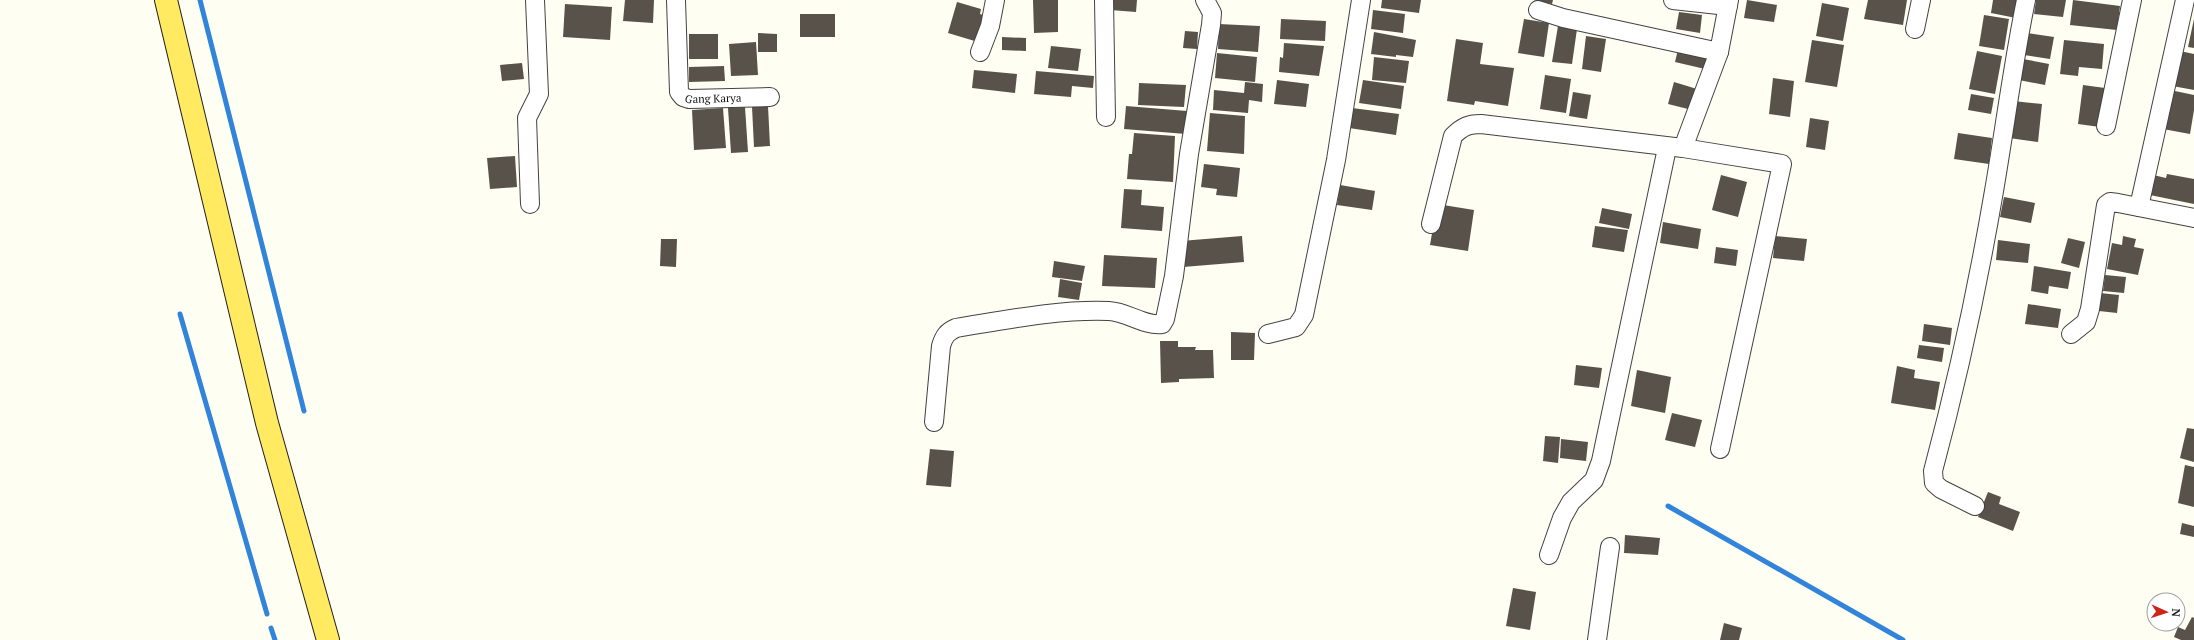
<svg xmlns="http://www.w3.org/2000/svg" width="2194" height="640" viewBox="0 0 2194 640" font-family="'PT Serif',serif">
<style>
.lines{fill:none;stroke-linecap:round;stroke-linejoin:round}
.stream{stroke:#3184da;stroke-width:5}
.building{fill:#59524b}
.street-casing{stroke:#424242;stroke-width:20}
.primary-casing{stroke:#202020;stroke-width:24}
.street{stroke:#fff;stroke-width:18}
.primary{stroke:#ffea62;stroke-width:22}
.labels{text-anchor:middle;stroke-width:4;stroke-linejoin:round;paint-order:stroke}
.street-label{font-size:11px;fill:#0f0f0f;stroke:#fff}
</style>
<rect width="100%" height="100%" fill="#fffef2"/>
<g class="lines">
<g class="stream">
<polyline points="200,0 304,411"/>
<polyline points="180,314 267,614"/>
<polyline points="1668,506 1903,640"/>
<polyline points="271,628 275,640"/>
</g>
</g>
<g class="building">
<polygon points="625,0 654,0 653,23 623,21"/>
<polygon points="1033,0 1058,0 1058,32 1034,33"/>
<polygon points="1111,0 1137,0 1136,12 1110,10"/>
<polygon points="1382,0 1421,0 1419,13 1381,8"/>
<polygon points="1534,0 1553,0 1552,4"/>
<polygon points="1747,0 1777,5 1774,22 1744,18"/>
<polygon points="1868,0 1907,0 1903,25 1864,19"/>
<polygon points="1993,0 2020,0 2016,18 1991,13"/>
<polygon points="2036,0 2066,0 2063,17 2034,14"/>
<polygon points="2073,0 2120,6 2117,30 2070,25"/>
<polygon points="957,2 981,9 980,14 986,16 978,42 948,33"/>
<polygon points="1822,3 1849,8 1843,41 1816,36"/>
<polygon points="565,4 612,7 610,40 563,37"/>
<polygon points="1373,10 1405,14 1403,33 1371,29"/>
<polygon points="1679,12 1702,15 1700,33 1676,29"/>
<rect x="800" y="14" width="35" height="23"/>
<polygon points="1984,15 2009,19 2004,50 1979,46"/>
<polygon points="1281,19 1326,21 1325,41 1280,39"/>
<polygon points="1524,19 1549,23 1544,57 1518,53"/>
<polygon points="2194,19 2194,48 2188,47"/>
<polygon points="1219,24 1260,26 1258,52 1218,49"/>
<polygon points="1558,26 1577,29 1572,64 1552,62"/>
<polygon points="1185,31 1198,32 1197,49 1183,48"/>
<polygon points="1374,32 1416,40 1413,57 1396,55 1396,57 1371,54"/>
<polygon points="758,33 777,34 777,52 758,52"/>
<polygon points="2027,33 2054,37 2050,59 2024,55"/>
<rect x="689" y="34" width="29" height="25"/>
<polygon points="1586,36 1606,39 1601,72 1582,69"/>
<polygon points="1002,37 1026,38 1026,51 1002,50"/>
<polygon points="1456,39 1483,43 1480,64 1514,68 1508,106 1475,101 1474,105 1447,101"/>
<polygon points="1812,40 1844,45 1837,87 1805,82"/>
<polygon points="2064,40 2104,44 2102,69 2079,67 2078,76 2060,74"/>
<polygon points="756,42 758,75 731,76 729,44"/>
<polygon points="1284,43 1324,46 1319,76 1279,72 1280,57 1283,58"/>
<polygon points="1679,45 1709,52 1705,69 1675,62"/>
<polygon points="1051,46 1081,49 1078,71 1048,68"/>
<polygon points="2175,50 2194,54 2194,90 2167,85"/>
<polygon points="1977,51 2002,56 1995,94 1969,89"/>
<polygon points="1217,53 1257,57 1255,82 1215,78"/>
<polygon points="1374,57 1409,61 1406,83 1372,80"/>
<polygon points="2023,59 2049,64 2045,85 2019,80"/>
<polygon points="522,63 524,79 502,81 500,65"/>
<polygon points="724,66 725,81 689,82 689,67"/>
<polygon points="974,70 1017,74 1015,93 972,88"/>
<polygon points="1036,71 1094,76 1093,88 1072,86 1071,97 1034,94"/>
<polygon points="1545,75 1571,79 1566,113 1540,109"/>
<polygon points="1773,78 1794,81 1790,117 1769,114"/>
<polygon points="1277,80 1309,84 1306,107 1274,104"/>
<polygon points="1363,80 1404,86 1401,109 1359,103"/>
<polygon points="1245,82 1263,84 1262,102 1249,100 1248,113 1213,110 1214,90 1244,93"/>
<polygon points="1674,82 1697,89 1692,110 1668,104"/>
<polygon points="1139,83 1186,85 1184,107 1138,105"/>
<polygon points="2083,85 2105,88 2100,127 2078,124"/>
<polygon points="2170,90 2194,95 2194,110 2190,134 2163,129"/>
<polygon points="1573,92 1591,95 1587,119 1569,116"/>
<polygon points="1971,94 1994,98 1991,114 1968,110"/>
<polygon points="2013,101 2042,104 2038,142 2009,138"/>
<polygon points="768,106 770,146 754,147 752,107"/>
<polygon points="1126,106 1187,111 1186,134 1124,129"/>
<polygon points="745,107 748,152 731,153 728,108"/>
<polygon points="723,108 726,148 694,150 692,110"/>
<polygon points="1352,108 1399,114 1396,135 1349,128"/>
<polygon points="1210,113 1245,116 1244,154 1207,151"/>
<polygon points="1810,118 1829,121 1825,150 1806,147"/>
<polygon points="1134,133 1175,136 1173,182 1127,179 1129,154 1132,154"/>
<polygon points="1958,133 1992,138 1989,164 1954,159"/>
<polygon points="515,156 517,187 490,189 487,158"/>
<polygon points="1204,164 1240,168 1237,197 1216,195 1217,189 1201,187"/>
<polygon points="2149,174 2166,178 2167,174 2194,179 2194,204 2145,194"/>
<polygon points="1721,175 1747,182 1738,217 1712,210"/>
<polygon points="1340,185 1375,191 1372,210 1337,205"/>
<polygon points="1124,189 1142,190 1141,205 1164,207 1162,231 1121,228"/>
<polygon points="2004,197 2035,203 2031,223 2000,217"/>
<polygon points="1437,204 1474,210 1468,251 1430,245"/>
<polygon points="1602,208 1632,214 1629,229 1599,223"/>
<polygon points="1663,222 1701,229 1698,249 1660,243"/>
<polygon points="1595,226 1628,230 1624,252 1592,247"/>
<polygon points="1242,236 1244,262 1183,267 1181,241"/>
<polygon points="1775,236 1807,239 1804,261 1773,258"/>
<polygon points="2123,236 2136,239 2134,247 2144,249 2138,275 2107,269 2112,243 2122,245"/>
<polygon points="2068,238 2085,242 2079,268 2061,263"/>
<polygon points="661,239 677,239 676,267 660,266"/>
<polygon points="1998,240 2030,244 2028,263 1996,260"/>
<polygon points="1716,247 1738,250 1736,266 1714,263"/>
<polygon points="1104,255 1157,258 1155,288 1102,286"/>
<polygon points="1054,261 1085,266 1082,281 1052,277"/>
<polygon points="2034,266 2071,272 2068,289 2049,286 2048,294 2031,291"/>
<polygon points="2105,275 2126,277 2124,293 2103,291"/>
<polygon points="1060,279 1082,283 1079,300 1058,297"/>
<polygon points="2100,293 2119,295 2117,313 2099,311"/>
<polygon points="2028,304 2061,309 2058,328 2025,324"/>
<polygon points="1924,324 1952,328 1950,345 1922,341"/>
<polygon points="1231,332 1255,333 1254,360 1231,360"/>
<polygon points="1160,341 1178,341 1178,347 1196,347 1195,350 1213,350 1214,378 1179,379 1179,382 1161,383"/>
<polygon points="1919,345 1944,348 1942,362 1917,358"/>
<polygon points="1576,365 1602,368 1599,388 1574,385"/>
<polygon points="1897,366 1915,370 1914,378 1940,382 1935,410 1891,403"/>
<polygon points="1637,370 1671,377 1665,413 1631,406"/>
<polygon points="1672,413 1702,420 1695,447 1665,440"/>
<polygon points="2187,428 2194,429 2194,462 2180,458"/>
<polygon points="1545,436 1560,437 1558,463 1543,461"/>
<polygon points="1561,439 1588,442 1586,461 1560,458"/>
<polygon points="930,449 954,451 951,487 926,485"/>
<polygon points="2185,465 2194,467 2194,507 2178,503"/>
<polygon points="1988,492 2001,497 1999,504 2020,512 2013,531 1978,517"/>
<polygon points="2182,523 2194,526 2194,537 2180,534"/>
<polygon points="1625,535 1660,538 1658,555 1624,553"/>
<polygon points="1513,588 1536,592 1530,630 1506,626"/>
<polygon points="2192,617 2194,618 2194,640 2181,640 2174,637 2178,627 2185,630"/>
<polygon points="1724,623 1742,628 1739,640 1720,640"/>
</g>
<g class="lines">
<g class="street-casing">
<g id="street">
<path id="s1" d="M676 0 679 92 683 97 689 99 770 97"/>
<polyline points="1104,0 1106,117"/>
<polyline points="1673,0 1728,6"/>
<polyline points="1538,10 1563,18 1719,52"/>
<polyline points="1915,29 1921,0"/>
<polyline points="980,52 990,26 995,0"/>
<polyline points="2106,126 2132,0"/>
<polyline points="1683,148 1719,52 1729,0"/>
<polyline points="530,204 527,118 539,94 535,0"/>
<polyline points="2139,207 2185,0"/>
<path d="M1431 224 1453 136C1462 127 1468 124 1481 124L1683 148 1782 164 1720 449"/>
<polyline points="1268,334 1296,327 1304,315 1336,160 1361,0"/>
<polyline points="2071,334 2086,322 2090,309 2106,205 2110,202 2118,203 2194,218"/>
<path d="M934 422 941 346C944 336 947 332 956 328 1006 320 1058 309 1109 311 1128 312 1143 326 1162 324L1165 319 1174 276 1189 154 1211 25 1212 13 1205 0"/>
<path d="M1975 506 1941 489 1934 483 1933 471C1958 378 1978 285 1994 191 2005 127 2013 63 2026 0"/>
<polyline points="1549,555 1562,518 1571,502 1594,480 1601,461 1667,148"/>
<polyline points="1597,640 1610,547"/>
</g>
</g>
<g class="primary-casing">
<polyline id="primary" points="166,0 267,423 328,640"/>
</g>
<use href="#street" class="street"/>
<use href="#primary" class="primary"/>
</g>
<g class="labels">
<g class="street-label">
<text dy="4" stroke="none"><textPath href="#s1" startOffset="129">Gang Karya</textPath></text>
</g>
</g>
<g transform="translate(2166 612) rotate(93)"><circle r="19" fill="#ffffff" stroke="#9f9f9f"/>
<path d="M0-3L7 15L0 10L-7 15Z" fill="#ce2519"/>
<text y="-6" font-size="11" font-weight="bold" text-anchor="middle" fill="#0f0f0f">N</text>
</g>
</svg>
